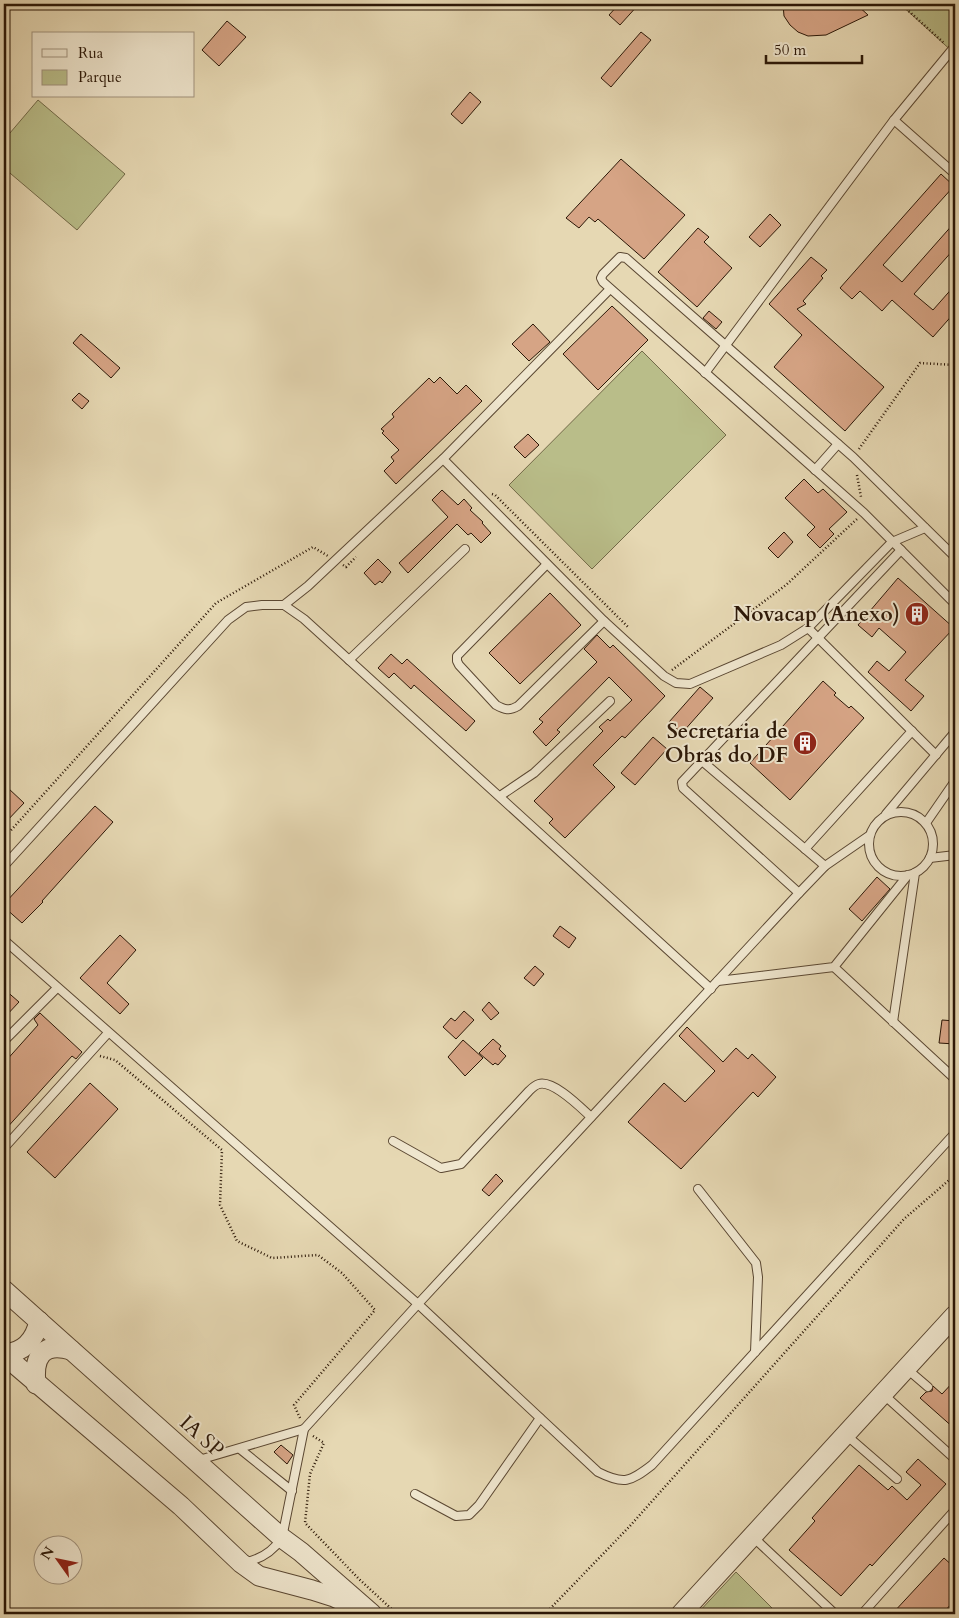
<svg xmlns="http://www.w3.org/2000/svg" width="959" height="1618" viewBox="0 0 959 1618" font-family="Cardo,serif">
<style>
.green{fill:#b9bd89;stroke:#726a48}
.building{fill:#d6a485;stroke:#2b1707}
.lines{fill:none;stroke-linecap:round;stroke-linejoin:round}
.service-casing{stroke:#5a4732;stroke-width:10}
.tertiary-casing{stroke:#5a4732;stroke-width:21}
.path{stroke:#2b1707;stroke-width:2.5;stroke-dasharray:1 2.5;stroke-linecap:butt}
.service{stroke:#efe6ce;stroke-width:8}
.tertiary{stroke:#efe6ce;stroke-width:19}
.labels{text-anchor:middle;stroke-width:4;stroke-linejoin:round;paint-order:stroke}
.poi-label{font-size:21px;font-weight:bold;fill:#2b1707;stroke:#efe6ce;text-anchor:end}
.street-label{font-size:21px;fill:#2b1707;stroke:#efe6ce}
</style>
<rect width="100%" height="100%" fill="#e6d8b3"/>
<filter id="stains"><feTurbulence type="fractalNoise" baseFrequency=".004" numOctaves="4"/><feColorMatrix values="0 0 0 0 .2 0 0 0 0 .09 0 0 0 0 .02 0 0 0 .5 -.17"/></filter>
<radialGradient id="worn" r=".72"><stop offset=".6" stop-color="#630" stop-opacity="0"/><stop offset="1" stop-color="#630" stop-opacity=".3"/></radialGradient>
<g class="green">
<polygon points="900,4 955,4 955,54"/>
<polygon points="38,100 125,174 77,230 4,168 4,140"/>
<polygon points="642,351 726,435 592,569 509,485"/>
<polygon points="736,1572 778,1614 697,1614"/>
</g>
<g class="building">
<polygon points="619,4 639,4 620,25 609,15"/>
<polygon points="783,4 856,4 868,15 826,35 808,36 798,32 790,25 784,16"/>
<polygon points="227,21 246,37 219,66 202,50"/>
<polygon points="641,32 651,40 611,87 601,78"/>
<polygon points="470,92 481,102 462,124 451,114"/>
<polygon points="621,159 685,215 644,259 598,219 595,222 589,217 579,228 566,218"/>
<polygon points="941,174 954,186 883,265 902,282 955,222 955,248 914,294 933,310 955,285 955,312 933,337 892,300 882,311 860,291 852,299 840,288"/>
<polygon points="770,214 781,225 760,247 749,237"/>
<polygon points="698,228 709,237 704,242 732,268 697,307 658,272"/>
<polygon points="811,257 827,270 821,276 823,278 803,301 806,304 797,309 884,387 845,431 774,367 802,335 769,304"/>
<polygon points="612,306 648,340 598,390 563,354"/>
<polygon points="709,311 722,322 716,329 703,318"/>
<polygon points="533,324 550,342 529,361 512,344"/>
<polygon points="81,334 120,368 111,378 73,343"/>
<polygon points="440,377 457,394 466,385 482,401 396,484 384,471 394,461 391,457 399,450 382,433 384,431 381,429 394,417 392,414 429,378 434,383"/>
<polygon points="79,393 89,401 82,409 72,400"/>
<polygon points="528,434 539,445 525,458 514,447"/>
<polygon points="804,479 818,493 823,489 847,512 829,529 834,534 820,548 807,535 815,527 785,498"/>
<polygon points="442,490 458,505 464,499 472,508 470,510 483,522 482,523 491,533 481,543 471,533 468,535 457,524 408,573 399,563 448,517 432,500"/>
<polygon points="784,532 793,542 778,558 768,548"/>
<polygon points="378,559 391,572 382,583 380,581 375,585 364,573"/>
<polygon points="898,578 954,628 905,680 924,696 911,711 868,672 877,661 889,671 906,652 879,628 872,637 858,625"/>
<polygon points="550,593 581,625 520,684 489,653"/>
<polygon points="597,635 610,648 613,645 665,696 625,738 622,736 593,765 615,787 565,838 549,823 553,819 534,801 603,731 599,727 608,719 610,721 632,700 609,677 557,730 560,732 546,746 533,732 543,722 539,719 597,662 584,649"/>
<polygon points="391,654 402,664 407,659 475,721 466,731 414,685 411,689 394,673 389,678 378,668"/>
<polygon points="823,681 836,693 834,695 849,708 851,706 864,718 790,800 750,763"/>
<polygon points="700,687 713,698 682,733 669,722"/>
<polygon points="653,737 667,749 635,785 621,773"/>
<polygon points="8,788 24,803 4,824 4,793"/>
<polygon points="95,806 113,822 42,901 43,902 22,923 4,907 4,904"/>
<polygon points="877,877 890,889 862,921 849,909"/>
<polygon points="560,926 576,938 569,948 553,936"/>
<polygon points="120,935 136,950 107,983 129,1004 120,1014 80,978"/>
<polygon points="535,966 544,974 534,986 524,978"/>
<polygon points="4,989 19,1002 4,1018"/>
<polygon points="489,1002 499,1013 491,1020 482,1010"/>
<polygon points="464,1011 474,1020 456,1039 443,1027 451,1018 455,1021"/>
<polygon points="40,1013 82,1052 76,1059 72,1056 4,1131 4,1063 38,1025 34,1019"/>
<polygon points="942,1020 955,1021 955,1044 939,1043"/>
<polygon points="687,1027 723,1062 736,1048 748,1059 752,1054 776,1077 758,1097 753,1092 681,1169 628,1122 664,1083 685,1102 715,1071 679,1036"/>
<polygon points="493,1039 501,1046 499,1049 506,1056 498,1065 495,1063 493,1065 479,1053"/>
<polygon points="463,1040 483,1058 465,1076 448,1057"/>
<polygon points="90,1083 118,1109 55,1178 27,1152"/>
<polygon points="496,1174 503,1181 489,1196 482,1190"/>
<polygon points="955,1380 955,1429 920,1398 926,1392 932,1391 933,1386 942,1394"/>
<polygon points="281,1445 293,1455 287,1464 274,1452"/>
<polygon points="918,1459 946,1484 872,1566 870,1564 841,1596 789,1550 815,1521 812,1518 859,1465 888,1490 892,1486 907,1500 921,1485 906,1472"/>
<polygon points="944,1558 955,1568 955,1600 942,1614 892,1614"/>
</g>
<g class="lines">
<g class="service-casing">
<g id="service">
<polyline points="894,120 955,174"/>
<polyline points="705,373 894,120 955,46"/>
<polyline points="443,459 604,621 664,676 676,683 690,684 781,645 808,628 936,755"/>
<polyline points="815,470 838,444"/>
<polyline points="955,557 853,457 626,258 620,257 603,274 601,278 603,282 864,513 955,604"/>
<path d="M547 564 457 656V661L459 665 496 705C505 710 509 711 518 706L604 621"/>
<polyline points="284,605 308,586 443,459 610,289"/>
<polyline points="808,628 892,542 925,528"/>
<polyline points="349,660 465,549"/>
<polyline points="702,761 825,866"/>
<polyline points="500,796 534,773 610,701"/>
<circle cx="901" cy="844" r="32"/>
<polyline points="886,814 955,732"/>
<polyline points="926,823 955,781"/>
<polyline points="805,849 912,731"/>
<polyline points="930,858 955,855"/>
<polyline points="4,866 228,620 246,607 262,605 284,605 304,619 711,989"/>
<polyline points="799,893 683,788 682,782 901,550"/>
<path d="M4 940 418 1304 598 1472C624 1485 630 1482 652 1465L955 1133"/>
<polyline points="834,967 955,1079"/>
<polyline points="718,981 834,967 908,875"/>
<polyline points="893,1022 915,873"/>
<polyline points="4,1041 57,988"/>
<path d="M393 1141 441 1168 461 1164 529 1091C531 1089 535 1085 539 1084 554 1080 581 1108 591 1117"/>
<polyline points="4,1148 108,1033"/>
<polyline points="698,1189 756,1263 758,1277 755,1352"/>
<polyline points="907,1369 928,1387"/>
<polyline points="883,1394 955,1459"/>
<polyline points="845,1434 897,1479"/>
<polyline points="240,1449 292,1491"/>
<polyline points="199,1460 304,1429 418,1304 799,893 825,866 870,835"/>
<polyline points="415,1494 456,1516 469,1515 479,1505 540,1418"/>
<polyline points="753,1537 835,1614"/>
<path d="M246 1562C262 1559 273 1551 282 1538L304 1429"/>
<polyline points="862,1614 955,1510"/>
</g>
</g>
<g class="tertiary-casing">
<g id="tertiary">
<polyline points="4,1290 282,1538 301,1552 372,1614"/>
<path d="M4 1354C23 1353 35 1340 39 1321"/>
<polyline points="4,1355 181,1506 241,1563 259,1576 312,1590 334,1597 355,1607"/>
<path d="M36 1384C33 1357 42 1342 71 1350"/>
<polyline points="681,1614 955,1315"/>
</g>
</g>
<g class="path">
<polyline points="901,4 944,43"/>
<polyline points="859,449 920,363 955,365"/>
<polyline points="857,475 861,497"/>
<polyline points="492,494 495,495 629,628"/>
<polyline points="343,565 346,567 356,557"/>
<polyline points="672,670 786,585 857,519"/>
<polyline points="4,838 216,603 313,547 328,556"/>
<polyline points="100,1056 115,1060 222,1150 220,1205 237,1241 272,1258 318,1255 342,1273 375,1310 294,1405 300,1418"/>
<polyline points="313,1436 324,1443 310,1474 305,1523 360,1580 397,1614"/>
<polyline points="545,1614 629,1527 904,1219 955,1175"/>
</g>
<use href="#service" class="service"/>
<use href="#tertiary" class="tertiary"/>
</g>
<defs>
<g id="building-disc" transform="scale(1.25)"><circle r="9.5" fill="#8f2418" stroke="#efe6ce"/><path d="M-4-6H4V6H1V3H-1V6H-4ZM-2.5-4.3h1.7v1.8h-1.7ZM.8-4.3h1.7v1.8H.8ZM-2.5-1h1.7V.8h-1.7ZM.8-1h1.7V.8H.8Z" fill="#fff"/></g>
</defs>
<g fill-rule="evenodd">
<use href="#building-disc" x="917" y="614"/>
<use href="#building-disc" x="805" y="743"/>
</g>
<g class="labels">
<g class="poi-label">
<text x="900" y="621">Novacap (Anexo)</text>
<text x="788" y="738">Secretaria de<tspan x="788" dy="24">Obras do DF</tspan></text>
</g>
<g class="street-label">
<text transform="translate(202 1436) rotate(42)" y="7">IA SP</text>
</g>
</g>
<rect width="959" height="1618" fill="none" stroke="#e6d8b3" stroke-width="20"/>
<rect x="5" y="5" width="949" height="1608" fill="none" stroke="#2b1707" stroke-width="2.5"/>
<rect x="10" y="10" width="939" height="1598" fill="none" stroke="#2b1707"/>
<rect x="32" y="32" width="162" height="65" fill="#efe6ce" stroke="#a1937e"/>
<rect x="42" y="49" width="25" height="8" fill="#efe6ce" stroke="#a1937e"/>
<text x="78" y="58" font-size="15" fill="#2b1707">Rua</text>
<rect x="42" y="70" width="25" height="15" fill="#b9bd89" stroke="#a1937e"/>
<text x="78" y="82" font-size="15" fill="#2b1707">Parque</text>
<g transform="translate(58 1560) rotate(303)"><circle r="24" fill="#efe6ce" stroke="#a1937e"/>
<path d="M0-4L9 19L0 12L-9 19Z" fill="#8f2418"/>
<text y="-8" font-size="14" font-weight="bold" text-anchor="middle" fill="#2b1707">N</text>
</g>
<path d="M766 55v8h96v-8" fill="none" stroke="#2b1707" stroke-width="2.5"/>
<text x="774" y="55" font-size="15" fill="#2b1707" stroke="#efe6ce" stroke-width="4" paint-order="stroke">50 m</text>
<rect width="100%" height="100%" filter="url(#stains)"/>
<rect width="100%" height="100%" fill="url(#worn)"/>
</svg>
